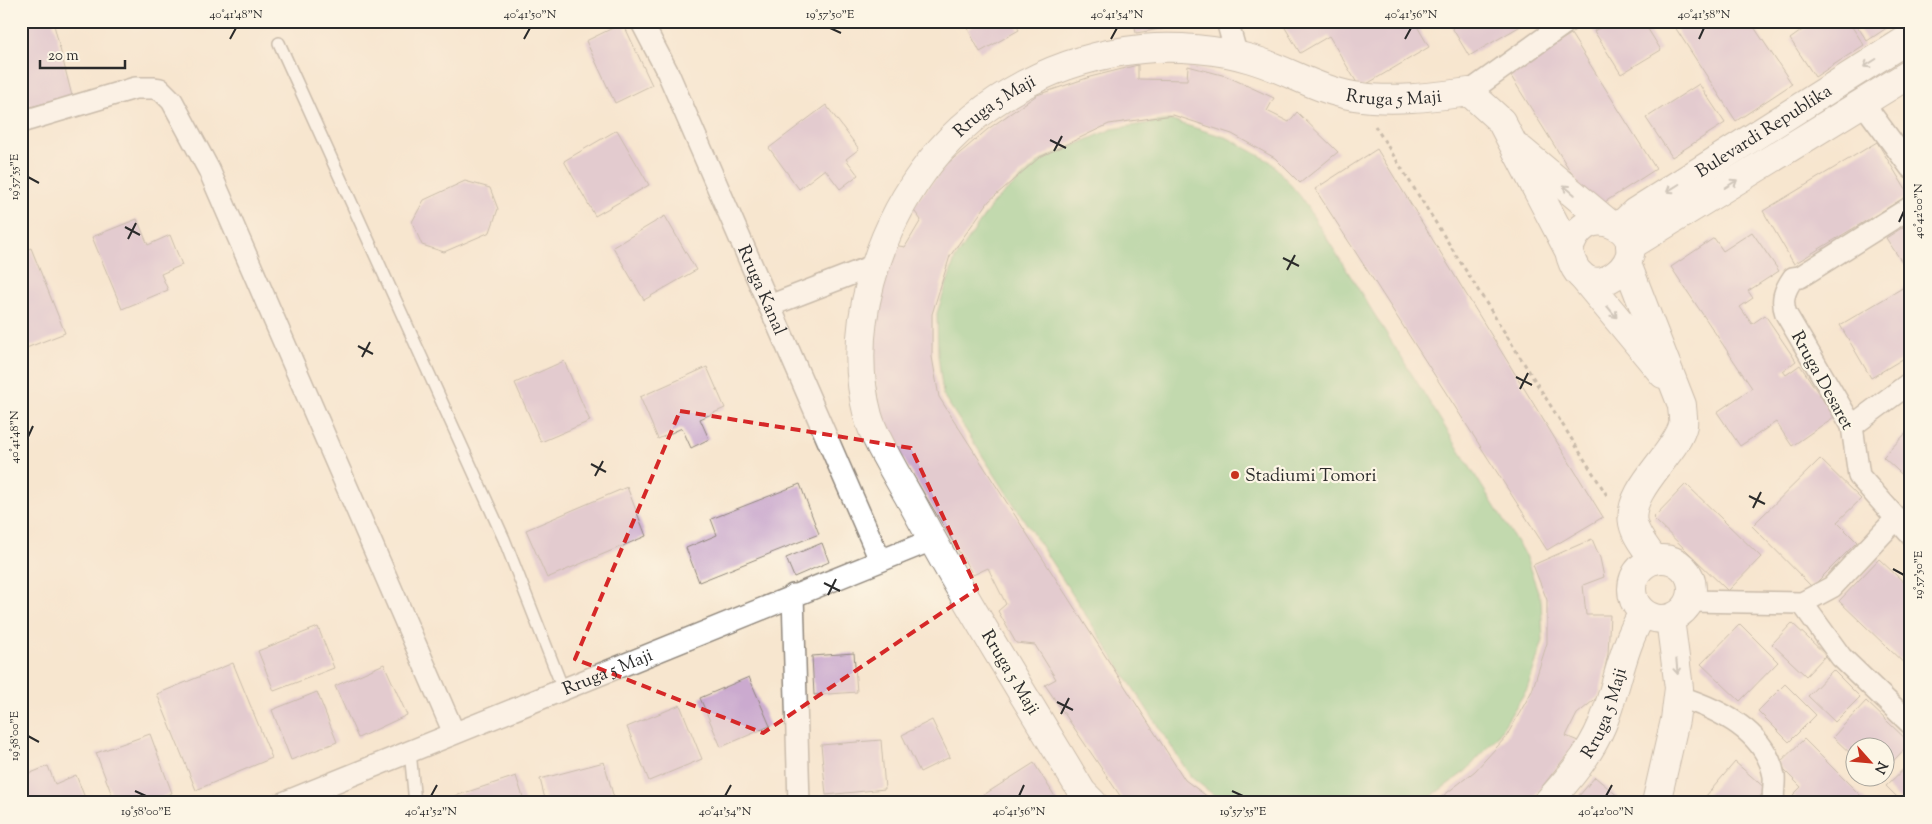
<svg xmlns="http://www.w3.org/2000/svg" width="1932" height="824" viewBox="0 0 1932 824" font-family="'Sorts Mill Goudy',serif">
<style>
.green{fill:#82ca86;stroke:#567a58}
.building{fill:#cbaacf}
.lines{fill:none;stroke-linecap:round;stroke-linejoin:round}
.service-casing{stroke:#91887d;stroke-width:14}
.minor-casing{stroke:#91887d;stroke-width:24}
.tertiary-casing{stroke:#91887d;stroke-width:30}
.path{stroke:#91887d;stroke-width:3;stroke-dasharray:4 4;stroke-linecap:butt}
.service{stroke:#fff;stroke-width:11}
.minor{stroke:#fff;stroke-width:21}
.tertiary{stroke:#fff;stroke-width:28}
.oneway{stroke:#a0a0a0}
.marked{fill:none;stroke:#d62828;stroke-width:4;stroke-dasharray:10 6;stroke-linejoin:round}
.ticks{fill:none;stroke:#2b2b2b;stroke-width:2}
.poi-dot{fill:#c8321e;stroke:#fcf5e5;stroke-width:2}
.labels{text-anchor:middle;stroke-width:4.5;stroke-linejoin:round;paint-order:stroke}
.street-label{font-size:18px;fill:#2b2b2b;stroke:#fcf5e5}
.poi-label{font-size:18px;fill:#2b2b2b;stroke:#fcf5e5;text-anchor:start}
.neatline{fill:none;stroke:#2b2b2b;stroke-width:2}
.ticks-label{font-size:12px;text-anchor:middle;fill:#2b2b2b}
</style>
<rect width="100%" height="100%" fill="#fcf5e5"/>
<filter id="ink" filterUnits="userSpaceOnUse"><feTurbulence type="fractalNoise" baseFrequency=".02" numOctaves="2"/><feDisplacementMap in="SourceGraphic" scale="10" xChannelSelector="R" yChannelSelector="G"/><feConvolveMatrix kernelMatrix="1 2 1 2 8 2 1 2 1" color-interpolation-filters="sRGB"/></filter>
<filter id="wash" filterUnits="userSpaceOnUse"><feTurbulence type="fractalNoise" baseFrequency=".0096" numOctaves="4" result="noise"/><feDisplacementMap in="SourceGraphic" scale="20" xChannelSelector="R" yChannelSelector="G"/><feGaussianBlur stdDeviation="1.12" result="paint"/><feColorMatrix in="noise" values="0 0 0 0 0 0 0 0 0 0 0 0 0 0 0 0 0 1.4 0 .05"/><feComposite in="paint" operator="in"/></filter>
<g filter="url(#wash)">
<rect width="100%" height="100%" fill="#f7e6cf"/>
<polygon class="green" points="1169,120 1228,138 1271,162 1301,197 1525,555 1541,600 1543,641 1527,689 1497,737 1466,771 1422,803 1224,803 1191,777 943,395 938,355 937,313 955,259 993,203 1043,159 1112,129"/>
<g id="blocks">
<g class="building">
<polygon points="21,21 53,21 72,96 30,107 21,72"/>
<polygon points="982,21 1014,21 1019,30 980,52 968,29"/>
<polygon points="1134,21 1198,21 1198,23 1136,33"/>
<polygon points="1281,21 1414,21 1429,47 1360,88 1329,36 1300,53"/>
<polygon points="1448,21 1523,21 1524,24 1469,56"/>
<polygon points="1611,21 1643,21 1661,50 1621,74 1594,31"/>
<polygon points="1671,21 1750,21 1792,84 1736,121"/>
<polygon points="1805,21 1848,21 1864,45 1815,77 1790,39 1808,26"/>
<polygon points="1854,21 1897,21 1867,41"/>
<polygon points="623,23 652,85 615,103 586,41"/>
<polygon points="1571,34 1656,169 1594,209 1509,73"/>
<polygon points="1138,65 1138,79 1187,80 1188,66 1226,76 1274,98 1267,111 1289,122 1297,112 1338,152 1300,183 1275,158 1232,134 1173,115 1109,124 1040,157 989,201 950,256 932,314 932,357 939,397 1185,780 1216,803 1125,803 1045,685 1056,679 1035,645 1016,643 998,611 1006,604 988,568 973,575 883,425 872,358 878,302 893,245 905,247 921,220 912,208 947,164 988,129 1037,95 1090,77"/>
<polygon points="1699,84 1725,123 1672,157 1646,118"/>
<polygon points="826,105 859,149 846,159 858,175 840,189 825,169 799,189 769,148"/>
<polygon points="617,130 649,185 595,216 564,161"/>
<polygon points="1877,142 1909,195 1794,264 1763,211"/>
<polygon points="1377,149 1603,517 1547,550 1315,189"/>
<polygon points="465,181 490,188 498,209 490,232 444,252 422,245 412,222 424,200"/>
<polygon points="665,216 696,270 644,300 613,247"/>
<polygon points="137,219 148,245 170,235 182,265 161,274 168,290 122,309 92,237"/>
<polygon points="1911,222 1911,261 1904,265 1886,238"/>
<polygon points="1752,232 1779,271 1748,291 1753,298 1740,307 1752,324 1765,315 1796,361 1783,371 1786,375 1800,365 1834,417 1792,446 1776,422 1740,446 1717,412 1752,388 1671,267 1714,238 1723,251"/>
<polygon points="31,248 65,333 21,350 21,252"/>
<polygon points="1911,283 1911,354 1871,378 1840,325"/>
<polygon points="564,361 590,421 541,442 515,383"/>
<polygon points="707,367 725,408 700,419 709,439 691,448 682,428 658,439 640,397"/>
<polygon points="1911,428 1911,483 1883,457"/>
<polygon points="1820,459 1861,499 1837,522 1857,542 1812,587 1752,526"/>
<polygon points="800,484 819,534 699,582 686,548 717,535 711,519"/>
<polygon points="1686,484 1761,557 1728,591 1653,518"/>
<polygon points="627,487 646,536 547,578 526,530"/>
<polygon points="1592,539 1600,558 1604,577 1583,585 1586,615 1610,615 1608,654 1599,696 1577,714 1566,736 1578,741 1529,803 1434,803 1475,771 1506,737 1532,691 1547,643 1547,600 1533,565"/>
<polygon points="822,543 829,562 794,577 786,558"/>
<polygon points="1879,559 1911,589 1911,670 1839,601"/>
<polygon points="1792,623 1826,655 1806,676 1772,644"/>
<polygon points="1740,624 1778,662 1740,701 1701,664"/>
<polygon points="318,627 334,668 274,691 258,651"/>
<polygon points="854,653 857,692 814,695 812,656"/>
<polygon points="233,663 272,758 196,790 157,694"/>
<polygon points="384,664 407,715 358,738 335,686"/>
<polygon points="1833,670 1860,697 1835,722 1808,696"/>
<polygon points="749,677 770,726 721,747 700,698"/>
<polygon points="1785,684 1816,715 1789,742 1758,711"/>
<polygon points="317,692 337,742 291,760 272,710"/>
<polygon points="1866,701 1910,743 1884,771 1884,746 1854,746 1854,757 1833,737"/>
<polygon points="680,705 702,759 649,781 627,727"/>
<polygon points="932,720 950,757 920,772 902,735"/>
<polygon points="150,734 172,793 146,803 115,803 96,753"/>
<polygon points="1804,739 1868,803 1801,803 1793,795 1801,787 1778,764"/>
<polygon points="881,740 885,789 826,795 821,745"/>
<polygon points="604,762 615,802 546,803 540,779"/>
<polygon points="1735,762 1766,789 1755,803 1700,803"/>
<polygon points="1911,762 1911,803 1899,803 1901,801 1886,786"/>
<polygon points="1034,763 1059,803 971,803"/>
<polygon points="48,766 55,784 76,775 87,803 25,803 21,793 21,777"/>
<polygon points="516,776 525,803 451,803 449,798"/>
<polygon points="1595,777 1626,803 1573,803"/>
</g>
</g>
</g>
<g filter="url(#ink)">
<use href="#blocks" fill-opacity="0" stroke="#91887d" stroke-width="1"/>
<g class="lines">
<g class="service-casing">
<g id="service">
<polyline points="279,43 504,539 563,689"/>
<polyline points="410,751 415,803"/>
</g>
</g>
<g class="minor-casing">
<g id="minor">
<path id="s1" d="M641 21 668 73 880 560"/>
<polyline points="1227,21 1237,56"/>
<polyline points="1469,92 1568,21"/>
<polyline points="1863,103 1911,168"/>
<polyline points="21,122 135,88 153,88 160,89 172,101 209,170 454,733"/>
<path d="M1911 207 1800 277 1793 278C1784 291 1781 300 1786 314L1852 426 1859 476 1911 535"/>
<polyline points="769,306 875,265"/>
<polyline points="1852,426 1911,382"/>
<polyline points="793,595 799,803"/>
<polyline points="1690,601 1802,603 1832,587 1896,519"/>
<polyline points="1802,603 1841,657 1911,724"/>
<path d="M1677 696C1716 708 1766 731 1774 776 1775 785 1772 794 1774 803"/>
<path id="s2" d="M283 803 932 540"/>
</g>
</g>
<g class="tertiary-casing">
<g id="tertiary">
<polyline points="1521,150 1606,221"/>
<path id="s3" d="M1619 227 1635 212 1911 37"/>
<polyline points="1630,246 1911,73"/>
<path d="M1627 264 1682 405C1682 411 1684 419 1683 425 1677 453 1626 490 1633 523 1636 537 1647 549 1654 560"/>
<polyline points="1581,275 1663,374"/>
<circle cx="1662" cy="589" r="30"/>
<path id="s4" d="M1093 803 1082 792C1026 698 967 605 915 508 902 483 875 442 868 416 845 330 877 229 931 161 982 97 1060 57 1142 49 1176 46 1218 49 1251 59 1286 69 1317 90 1354 96 1392 102 1431 97 1469 92L1501 121 1569 251C1585 323 1665 249 1614 225 1591 214 1574 230 1569 251"/>
<path id="s5" d="M1547 803C1569 779 1590 754 1602 725 1617 689 1622 646 1643 613"/>
<polyline points="1656,803 1675,720 1679,688 1670,619"/>
</g>
</g>
<polyline class="path" points="1375,126 1608,497"/>
<use href="#service" class="service"/>
<use href="#minor" class="minor"/>
<use href="#tertiary" class="tertiary"/>
</g>
<defs><path id="oneway-shaft" d="M-6 0H5M1.5-3L5.5 0L1.5 3" fill="none" stroke-width="1.6" stroke-linecap="round" stroke-linejoin="round" transform="scale(1.25)"/></defs>
<g class="oneway">
<use href="#oneway-shaft" transform="translate(1870 63) rotate(148)"/>
<use href="#oneway-shaft" transform="translate(1731 184) rotate(-32)"/>
<use href="#oneway-shaft" transform="translate(1673 188) rotate(148)"/>
<use href="#oneway-shaft" transform="translate(1569 190) rotate(-140)"/>
<use href="#oneway-shaft" transform="translate(1612 312) rotate(50)"/>
<use href="#oneway-shaft" transform="translate(1677 667) rotate(85)"/>
</g>
</g>
<path d="M0 0H1932V824H0ZM680 411 911 448 977 589 763 733 575 659Z" fill="#f7e6cf" fill-opacity=".55" fill-rule="evenodd"/>
<path class="marked" d="M680 411 911 448 977 589 763 733 575 659Z"/>
<path class="ticks" d="M830 28 841 33M230 39 236 28M524 39 530 28M1111 39 1117 28M1405 39 1411 28M1699 39 1704 28M1050 140 1066 148M1054 151 1062 136M28 177 39 183M1899 222 1904 211M125 227 140 235M128 239 136 223M1283 258 1299 266M1287 270 1295 255M358 346 373 354M362 357 370 342M1516 377 1532 385M1520 389 1528 373M28 437 33 426M591 464 606 472M595 476 603 461M1749 496 1765 504M1753 508 1761 492M1893 569 1904 575M824 583 840 591M828 595 836 579M1057 702 1073 710M1061 714 1069 698M28 736 39 742M135 791 146 796M1232 791 1243 796M431 796 437 785M725 796 731 785M1019 796 1024 785M1606 796 1612 785"/>
<circle class="poi-dot" cx="1235" cy="475" r="5"/>
<g class="labels">
<g class="street-label">
<text dy="6" stroke="none"><textPath href="#s4" startOffset="1225">Rruga 5 Maji</textPath></text>
<text dy="6" stroke="none"><textPath href="#s4" startOffset="805">Rruga 5 Maji</textPath></text>
<text dy="6" stroke="none"><textPath href="#s3" startOffset="174">Bulevardi Republika</textPath></text>
<text dy="6" stroke="none"><textPath href="#s1" startOffset="295">Rruga Kanal</textPath></text>
<text transform="translate(1823 380) rotate(61)" y="6">Rruga Desaret</text>
<text dy="6" stroke="none"><textPath href="#s2" startOffset="350">Rruga 5 Maji</textPath></text>
<text transform="translate(1011 672) rotate(59)" y="6">Rruga 5 Maji</text>
<text dy="6" stroke="none"><textPath href="#s5" startOffset="108">Rruga 5 Maji</textPath></text>
</g>
<g class="poi-label">
<text x="1245" y="481">Stadiumi Tomori</text>
</g>
</g>
<rect width="1932" height="824" fill="none" stroke="#fcf5e5" stroke-width="55"/>
<g transform="translate(1870 762) rotate(117)"><circle r="24" fill="#fcf5e5" stroke="#a8a49b"/>
<path d="M0-4L9 19L0 12L-9 19Z" fill="#c8321e"/>
<text y="-8" font-size="14" font-weight="bold" text-anchor="middle" fill="#2b2b2b">N</text>
</g>
<path d="M40 60v8h85v-8" fill="none" stroke="#2b2b2b" stroke-width="2.5"/>
<text x="48" y="60" font-size="15" fill="#2b2b2b" stroke="#fcf5e5" stroke-width="4" paint-order="stroke">20 m</text>
<rect x="28" y="28" width="1876" height="768" class="neatline"/>
<g class="ticks-label">
<text x="236" y="18">40°41'48"N</text>
<text x="530" y="18">40°41'50"N</text>
<text x="830" y="18">19°57'50"E</text>
<text x="1117" y="18">40°41'54"N</text>
<text x="1411" y="18">40°41'56"N</text>
<text x="1704" y="18">40°41'58"N</text>
<text transform="translate(14 177) rotate(-90)" y="4">19°57'55"E</text>
<text transform="translate(1918 211) rotate(-90)" y="4">40°42'00"N</text>
<text transform="translate(14 437) rotate(-90)" y="4">40°41'48"N</text>
<text transform="translate(1918 575) rotate(-90)" y="4">19°57'50"E</text>
<text transform="translate(14 736) rotate(-90)" y="4">19°58'00"E</text>
<text x="146" y="815">19°58'00"E</text>
<text x="431" y="815">40°41'52"N</text>
<text x="725" y="815">40°41'54"N</text>
<text x="1019" y="815">40°41'56"N</text>
<text x="1243" y="815">19°57'55"E</text>
<text x="1606" y="815">40°42'00"N</text>
</g>
</svg>
